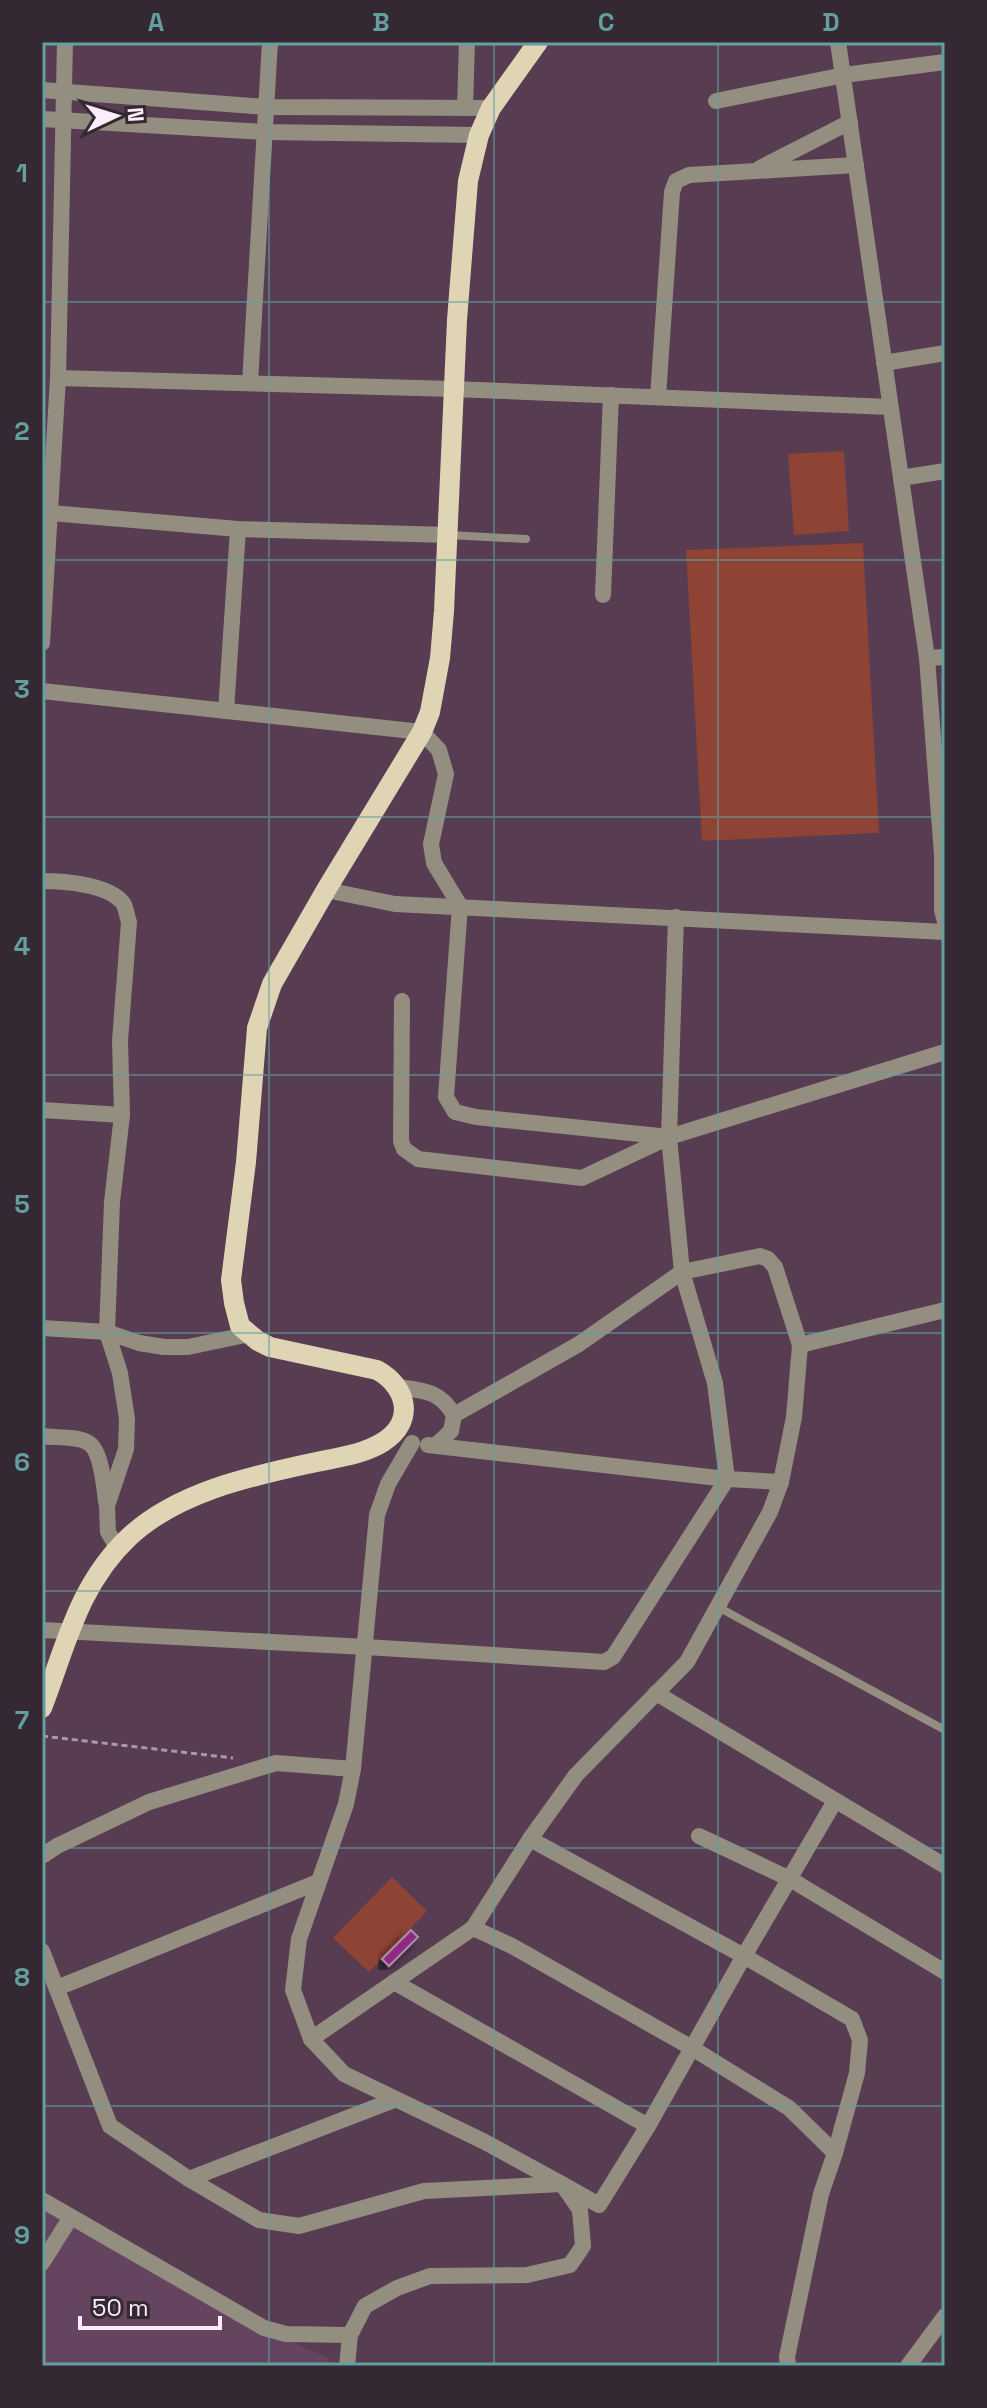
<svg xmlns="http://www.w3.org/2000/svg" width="987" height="2408" viewBox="0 0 987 2408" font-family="'Space Grotesk',sans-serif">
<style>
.built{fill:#65445f}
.green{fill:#8e4334}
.building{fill:#8b2b80;stroke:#ae8fa8;stroke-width:2;filter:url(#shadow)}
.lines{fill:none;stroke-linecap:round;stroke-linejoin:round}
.path{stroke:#ae97a9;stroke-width:3;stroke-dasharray:6 4;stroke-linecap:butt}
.service{stroke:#938e7f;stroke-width:8}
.minor{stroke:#938e7f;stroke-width:16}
.tertiary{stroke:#938e7f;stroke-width:16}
.primary{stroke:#dfd5b5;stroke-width:20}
.grid{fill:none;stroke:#639f9f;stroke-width:2;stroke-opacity:0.55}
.neatline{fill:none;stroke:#639f9f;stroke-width:3}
.grid-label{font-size:26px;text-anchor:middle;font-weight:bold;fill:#639f9f}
</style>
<defs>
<filter id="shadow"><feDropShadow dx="-7" dy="7" stdDeviation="4" flood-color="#0009"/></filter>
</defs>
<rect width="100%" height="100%" fill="#573c52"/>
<polygon class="built" points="42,2204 248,2323 329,2358 330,2366 42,2366"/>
<g class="green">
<polygon points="844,451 849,531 794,535 788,454"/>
<polygon points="863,543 879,833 702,841 686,550"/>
<polygon points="392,1877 427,1911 369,1972 333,1938"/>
</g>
<polygon class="building" points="411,1930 418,1937 389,1966 382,1959"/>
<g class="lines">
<polyline class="path" points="42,1736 233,1758"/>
<g class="service">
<polyline points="448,535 526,539"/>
<polyline points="718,1607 945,1730"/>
</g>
<g class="minor">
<polyline points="838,42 927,658 942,855 942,910 945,922"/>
<polyline points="716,101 844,75 945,62"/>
<polyline points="465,108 467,42"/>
<polyline points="760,168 850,122"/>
<polyline points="884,363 945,353"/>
<polyline points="58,378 453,389 890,407"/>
<polyline points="250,383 270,42"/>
<polyline points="658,397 672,192 676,181 689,175 856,165"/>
<polyline points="901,478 945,471"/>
<polyline points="51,513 238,529 448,535"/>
<polyline points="603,595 611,395"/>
<polyline points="42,643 58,378 65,42"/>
<polyline points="927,658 945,657"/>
<polyline points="42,691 422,732 439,750 446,774 431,844 434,863 460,906 446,1097 455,1112 476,1117 669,1137 945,1052"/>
<polyline points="226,711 238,529"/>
<path d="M42 881C63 881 108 884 123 903 126 907 127 917 129 922L120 1041 122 1115 112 1202 107 1332 120 1373 127 1419 126 1449 107 1506 108 1532 118 1549"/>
<polyline points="326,890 395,904 945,932"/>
<polyline points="402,1001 401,1141 404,1149 418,1159 582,1178 667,1138"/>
<polyline points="42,1110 122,1115"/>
<polyline points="42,1328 107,1332 139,1343 164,1347 188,1347 250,1334"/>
<polyline points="800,1345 945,1310"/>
<path d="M399 1387C425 1391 440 1391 454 1415"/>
<path d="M42 1436C55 1438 75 1436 87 1442 102 1449 104 1487 106 1502"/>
<polyline points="428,1445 727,1479 781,1482"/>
<polyline points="42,1630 366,1647 604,1662 613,1657 727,1479 715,1383 682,1272 669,1137 676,917"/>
<polyline points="656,1693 945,1866"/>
<polyline points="699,1836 790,1879 945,1972"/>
<polyline points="530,1839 744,1956 852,2019 860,2040 857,2073 835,2153"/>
<polyline points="42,1856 57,1846 149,1802 276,1763 353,1769"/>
<polyline points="473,1928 512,1946 692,2048 789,2108 835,2153 821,2194 787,2357 788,2366"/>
<polyline points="42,1951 110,2126 189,2179 259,2220 299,2226 424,2191 562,2184 599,2205 648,2126"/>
<polyline points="394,1982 648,2126 744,1956 835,1801"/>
<polyline points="57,1988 318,1882"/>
<polyline points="311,2039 473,1928 530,1839 576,1775 687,1662 770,1512 781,1482 794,1417 800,1345 775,1267 768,1259 760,1256 682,1272 579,1344 454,1415 451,1431 436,1445"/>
<polyline points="189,2179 394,2100"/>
<polyline points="42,2200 264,2328 286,2334 350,2335"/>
<polyline points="42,2263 71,2217"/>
<polyline points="347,2366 350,2335 365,2306 397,2288 430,2276 527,2275 570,2265 583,2246 580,2210 562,2184 483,2141 344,2074 311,2039 293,1990 299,1939 346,1804 353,1769 377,1515 388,1484 412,1443"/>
<polyline points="908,2366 945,2316"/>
</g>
<g class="tertiary">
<polyline points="42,90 266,107 491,108"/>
<polyline points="42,119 264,132 479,135"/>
</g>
<path class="primary" d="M42 1708C66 1646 78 1585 129 1537 176 1493 247 1477 307 1464 332 1458 361 1456 383 1442 415 1422 408 1387 377 1370L270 1347 258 1341 240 1326 234 1303 231 1280 246 1162 257 1028 272 984 326 890 422 732 430 712 440 658 444 611 457 320 468 181 479 135 491 108 538 42"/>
</g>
<path class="grid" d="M269 42V2366M494 42V2366M718 42V2366M42 302H945M42 560H945M42 817H945M42 1075H945M42 1333H945M42 1591H945M42 1848H945M42 2106H945"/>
<rect width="987" height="2408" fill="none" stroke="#342832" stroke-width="88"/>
<g transform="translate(116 116) rotate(86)" stroke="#342832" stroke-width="6" paint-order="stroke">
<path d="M0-6L14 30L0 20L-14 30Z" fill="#feecfa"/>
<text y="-12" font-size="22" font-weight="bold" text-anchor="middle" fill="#feecfa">N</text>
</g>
<path d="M80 2316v12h140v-12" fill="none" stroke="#feecfa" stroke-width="4"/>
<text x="92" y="2316" font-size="24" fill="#feecfa" stroke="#342832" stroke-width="6" paint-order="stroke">50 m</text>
<rect x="44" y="44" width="899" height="2320" class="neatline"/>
<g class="grid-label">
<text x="156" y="31">A</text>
<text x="381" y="31">B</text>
<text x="606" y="31">C</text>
<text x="831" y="31">D</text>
<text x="22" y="182">1</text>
<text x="22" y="440">2</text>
<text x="22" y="698">3</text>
<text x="22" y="955">4</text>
<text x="22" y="1213">5</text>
<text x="22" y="1471">6</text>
<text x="22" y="1729">7</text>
<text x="22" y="1986">8</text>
<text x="22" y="2244">9</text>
</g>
</svg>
